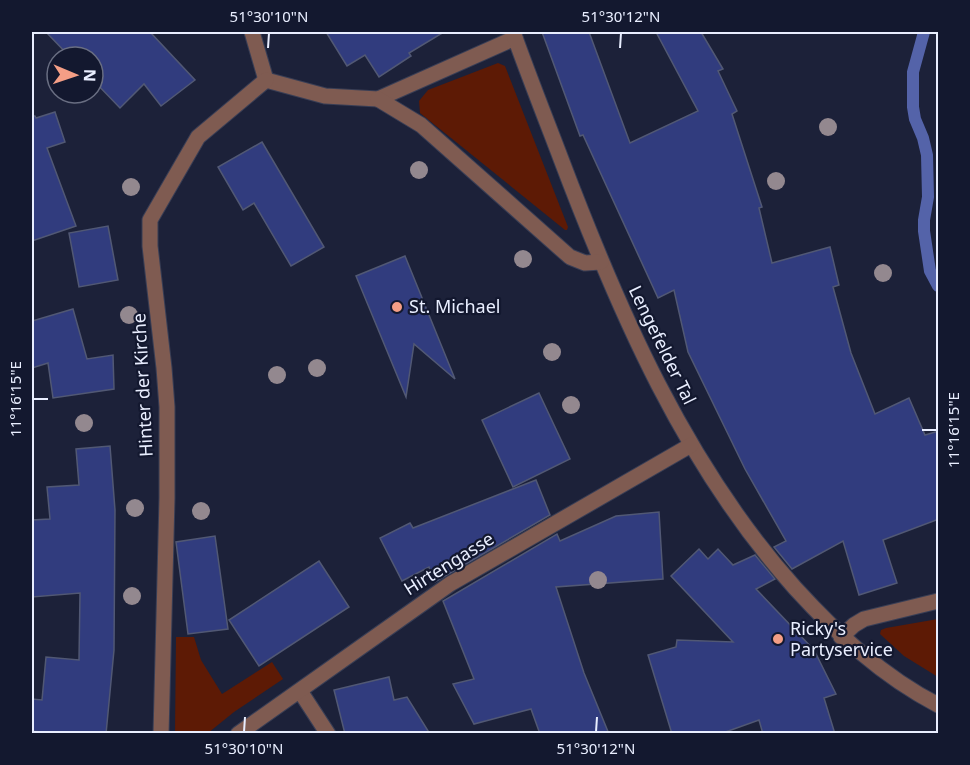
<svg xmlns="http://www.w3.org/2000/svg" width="970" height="765" viewBox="0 0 970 765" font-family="'Noto Sans',sans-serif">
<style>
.green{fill:#5d1a05}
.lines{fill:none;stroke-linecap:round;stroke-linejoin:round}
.stream{stroke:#5463a9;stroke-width:12}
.building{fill:#313c7e;stroke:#515874;stroke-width:1.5}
.minor-casing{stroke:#393e55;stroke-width:17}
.minor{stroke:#7f5b51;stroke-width:15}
.tree{fill:#93888f}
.ticks{fill:none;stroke:#e9eeff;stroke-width:2}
.poi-dot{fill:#f49e86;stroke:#13182f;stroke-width:2}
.labels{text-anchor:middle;stroke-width:4.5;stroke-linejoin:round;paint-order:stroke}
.poi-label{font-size:18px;fill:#e9eeff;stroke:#13182f;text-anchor:start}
.street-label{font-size:18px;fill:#e9eeff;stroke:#13182f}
.neatline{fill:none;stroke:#e9eeff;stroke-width:2}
.ticks-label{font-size:15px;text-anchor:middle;fill:#e9eeff}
</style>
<rect width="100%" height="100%" fill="#1c2139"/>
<g class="green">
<polygon points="498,63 505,66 568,227 567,230 565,230 420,113 419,101 428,90"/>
<polygon points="938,619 938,677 904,656 880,634 881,630 886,628"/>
<polygon points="176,637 194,637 201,660 222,694 272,662 283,679 234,712 208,733 175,733"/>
</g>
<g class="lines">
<polyline class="stream" points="924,32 913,72 913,107 915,119 923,138 927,155 928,197 924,220 924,231 930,271 938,286"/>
</g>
<g class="building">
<polygon points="46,32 150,32 195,80 161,106 144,84 120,108 93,80 93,57 70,57"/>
<polygon points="326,32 444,32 409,53 411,56 379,77 365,55 347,66"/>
<polygon points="542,32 589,32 630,143 698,111 656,32 701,32 723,69 718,71 737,111 732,114 762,207 759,208 772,263 830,247 839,285 833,287 851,353 875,414 909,398 925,435 939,431 939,519 883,540 897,583 859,595 843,541 792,569 774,547 786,541 745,469 688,352 674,290 658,298 583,135 580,136"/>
<polygon points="55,112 65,142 47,148 76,226 32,241 32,116 35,116 36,118"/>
<polygon points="262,142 324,247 291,266 254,203 243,210 218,167"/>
<polygon points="108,226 118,280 79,287 69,233"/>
<polygon points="405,256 455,379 414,344 406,397 356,276"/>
<polygon points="73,309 87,359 113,355 114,389 53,398 48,363 32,368 32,321"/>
<polygon points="539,393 570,459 513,487 482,420"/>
<polygon points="110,446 115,510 114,650 106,734 61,734 32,731 32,699 42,700 46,657 79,660 80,593 32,597 32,520 50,519 47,487 79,485 76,449"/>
<polygon points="536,480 550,515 435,582 429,567 402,581 380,538 410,523 413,528"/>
<polygon points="659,512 663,579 556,587 584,673 609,734 540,734 531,709 474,724 453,684 474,679 443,601 557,534 560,541 616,516"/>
<polygon points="215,536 228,629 188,634 176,542"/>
<polygon points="699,549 708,559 718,549 733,565 755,555 775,579 756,589 814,650 836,694 824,698 835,734 763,734 759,720 720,734 672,734 648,655 676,647 677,640 733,642 671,576"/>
<polygon points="319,561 349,607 259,666 229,620"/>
<polygon points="389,677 394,700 407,697 430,734 345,734 334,690"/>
</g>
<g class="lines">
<g class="minor-casing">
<g id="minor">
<polyline points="252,32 266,80 325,96 378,99 515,38"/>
<path d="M513 32C528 74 545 117 561 159 619 312 685 465 795 588 837 634 882 676 938 705"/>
<polyline points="378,99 421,125 570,257 585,263 601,262"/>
<polyline points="841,637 854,625 864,619 938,601"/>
<polyline points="300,691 328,734"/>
<polyline points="161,734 167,498 167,407 164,368 150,246 150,220 198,137 266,80"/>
<polyline points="238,734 450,584 691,445"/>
</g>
</g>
<use href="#minor" class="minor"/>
</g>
<g class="tree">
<circle cx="828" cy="127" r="9"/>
<circle cx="419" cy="170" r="9"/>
<circle cx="776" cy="181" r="9"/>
<circle cx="131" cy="187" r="9"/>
<circle cx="523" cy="259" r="9"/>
<circle cx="883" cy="273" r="9"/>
<circle cx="129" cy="315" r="9"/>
<circle cx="552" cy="352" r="9"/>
<circle cx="317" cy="368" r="9"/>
<circle cx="277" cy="375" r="9"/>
<circle cx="571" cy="405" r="9"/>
<circle cx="84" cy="423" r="9"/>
<circle cx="135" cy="508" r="9"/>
<circle cx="201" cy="511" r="9"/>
<circle cx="598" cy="580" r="9"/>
<circle cx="132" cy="596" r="9"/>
</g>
<path class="ticks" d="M268 48 269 33M620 48 621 33M33 399H48M922 430H937M244 732 245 717M596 732 597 717"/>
<g class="poi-dot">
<circle cx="397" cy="307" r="6"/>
<circle cx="778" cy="639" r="6"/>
</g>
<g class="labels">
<g class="poi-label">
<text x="409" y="313">St. Michael</text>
<text x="790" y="635">Ricky's<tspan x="790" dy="21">Partyservice</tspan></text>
</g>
<g class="street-label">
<text transform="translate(662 345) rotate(64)" y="6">Lengefelder Tal</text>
<text transform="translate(143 385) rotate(-93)" y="6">Hinter der Kirche</text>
<text transform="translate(449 564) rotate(-32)" y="6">Hirtengasse</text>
</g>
</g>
<rect width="970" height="765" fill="none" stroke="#13182f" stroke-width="66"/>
<g transform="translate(75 75) rotate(92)"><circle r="28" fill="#13182f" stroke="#696e82" stroke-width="1.5"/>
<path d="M0-4.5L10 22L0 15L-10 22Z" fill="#f49e86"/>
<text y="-9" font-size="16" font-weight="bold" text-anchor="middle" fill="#e9eeff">N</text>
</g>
<rect x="33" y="33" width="904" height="699" class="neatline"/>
<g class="ticks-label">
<text x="269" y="22">51°30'10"N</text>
<text x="621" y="22">51°30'12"N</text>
<text transform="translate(16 399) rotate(-90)" y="5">11°16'15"E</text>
<text transform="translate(954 430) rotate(-90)" y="5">11°16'15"E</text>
<text x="244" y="754">51°30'10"N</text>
<text x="596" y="754">51°30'12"N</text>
</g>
</svg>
